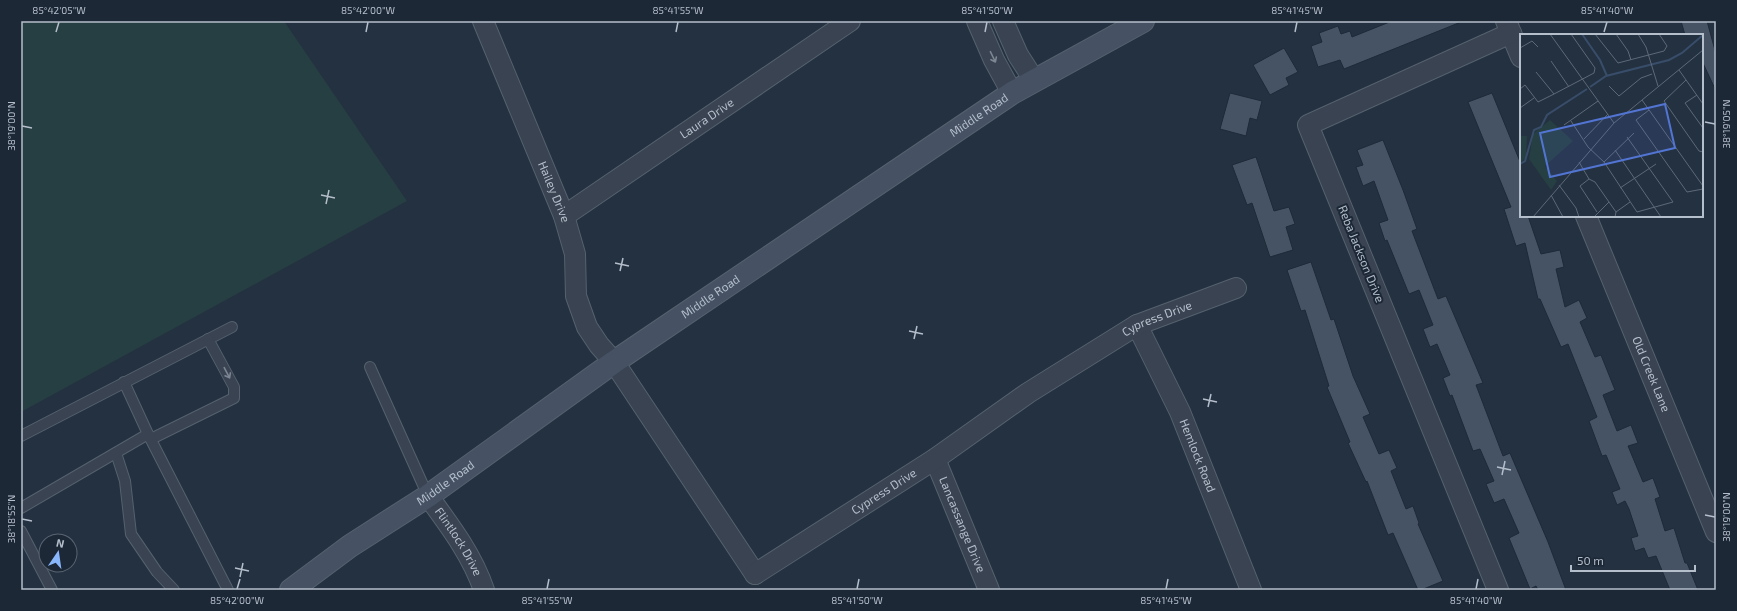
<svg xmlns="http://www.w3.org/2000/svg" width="1737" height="611" viewBox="0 0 1737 611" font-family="'Exo 2',sans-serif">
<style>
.green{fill:#263f42}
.building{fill:#455365;stroke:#1f2a38}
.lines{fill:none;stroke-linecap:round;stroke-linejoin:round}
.lane-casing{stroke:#56616e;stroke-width:12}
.street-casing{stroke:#56616e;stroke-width:22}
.secondary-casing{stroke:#56616e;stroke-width:24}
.lane{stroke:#394351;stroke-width:10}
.street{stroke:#394351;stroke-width:20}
.secondary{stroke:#465264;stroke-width:22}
.oneway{stroke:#7d8794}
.ticks{fill:none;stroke:#b5becb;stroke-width:1.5}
.labels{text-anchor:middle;stroke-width:4;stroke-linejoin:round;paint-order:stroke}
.street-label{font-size:12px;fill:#b5becb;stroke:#1d2836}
.inset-river{fill:none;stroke:#384d69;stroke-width:2}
.inset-road{fill:none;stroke:#5e6978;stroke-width:1}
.view{fill:#5275d3;fill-opacity:0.15;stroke:#5275d3;stroke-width:2}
.inset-edge{fill:none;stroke:#b5becb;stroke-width:2}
.neatline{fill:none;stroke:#b5becb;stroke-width:1.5}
.ticks-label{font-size:10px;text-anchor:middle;fill:#b5becb}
</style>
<rect width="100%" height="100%" fill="#243141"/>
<polygon class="green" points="21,21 284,21 407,201 21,412"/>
<g class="building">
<polygon points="1392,21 1461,21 1461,22 1344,69 1340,60 1318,67 1311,46 1322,42 1319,33 1338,26 1341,34 1350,31 1352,37"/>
<polygon points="1681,21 1707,21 1716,54 1716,91 1702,61 1702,35 1685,35"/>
<polygon points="1284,48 1298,72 1286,78 1289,85 1270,95 1253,65"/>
<polygon points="1230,93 1262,101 1257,120 1250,118 1246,136 1220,129"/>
<polygon points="1492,93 1521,164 1521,216 1528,216 1541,254 1560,250 1564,267 1556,269 1565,307 1579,300 1587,318 1580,322 1595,357 1601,355 1615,390 1603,395 1617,431 1631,425 1638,443 1628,446 1643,482 1653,478 1660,497 1655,499 1665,531 1674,528 1685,563 1687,563 1698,590 1670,590 1656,556 1648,558 1644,548 1635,551 1631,538 1638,536 1629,509 1625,501 1617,505 1612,492 1620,489 1606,455 1602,456 1589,421 1597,417 1568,344 1561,347 1540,299 1538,299 1525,243 1516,246 1504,209 1511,207 1468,102"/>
<polygon points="1383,140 1403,190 1417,229 1412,231 1438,299 1446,296 1483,383 1476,385 1503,456 1510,453 1548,542 1566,590 1538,590 1536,586 1530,589 1509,538 1519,533 1504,499 1494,503 1486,484 1494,481 1480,449 1473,451 1452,395 1450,396 1443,378 1450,375 1437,344 1430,347 1423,329 1433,325 1419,290 1409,294 1387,240 1385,241 1379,223 1388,220 1374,181 1363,186 1356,167 1363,165 1357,150"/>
<polygon points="1256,157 1274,211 1289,207 1295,224 1286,227 1293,250 1270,257 1252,203 1247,205 1232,165"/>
<polygon points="1311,262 1331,320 1334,319 1353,376 1370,414 1363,417 1379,454 1389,450 1397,468 1391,471 1406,509 1413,506 1419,523 1418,524 1443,581 1421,590 1418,590 1393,533 1388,535 1367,481 1366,482 1348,443 1350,442 1327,387 1329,386 1305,310 1301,311 1287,270"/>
</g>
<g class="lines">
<g class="lane-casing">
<g id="lane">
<polyline points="370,367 428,496"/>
<polyline points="124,382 148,434"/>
<polyline points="21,436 232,327"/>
<polyline points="151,439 234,398 234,387 208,339"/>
<polyline points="116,453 125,481 131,534 157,572 174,590"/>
<polyline points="21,508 148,434 228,590"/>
<polyline points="21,531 52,590"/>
</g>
</g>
<g class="street-casing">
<g id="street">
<path id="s1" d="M483 21 564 216 575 254 576 296 587 327 599 345 614 362 755 574"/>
<polyline points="977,21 994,60 1012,93"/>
<polyline points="1003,21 1018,55 1034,80"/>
<polyline points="1506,21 1521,57"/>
<path id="s2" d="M564 216 850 21"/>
<path id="s3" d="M1586 216 1716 532"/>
<path id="s4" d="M1137 325 1180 412 1251 590"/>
<path id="s5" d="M935 459 989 590"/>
<path id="s6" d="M428 496C450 526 472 555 484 590"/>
<path id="s7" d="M755 574 935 459 1028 393 1137 325 1236 288"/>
<polyline points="1498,590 1308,125 1511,33"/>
</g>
</g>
<g class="secondary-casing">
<g id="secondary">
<path id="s8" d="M291 590 350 546 428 496 614 362 1012 93 1143 21"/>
</g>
</g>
<use href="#lane" class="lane"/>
<use href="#street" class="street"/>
<use href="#secondary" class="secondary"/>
</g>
<defs><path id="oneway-shaft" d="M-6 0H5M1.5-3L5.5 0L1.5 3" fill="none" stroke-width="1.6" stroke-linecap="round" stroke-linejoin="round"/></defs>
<g class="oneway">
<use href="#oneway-shaft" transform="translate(993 57) rotate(64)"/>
<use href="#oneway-shaft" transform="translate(227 373) rotate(62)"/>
</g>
<path class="ticks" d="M56 32 59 22M366 32 368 22M676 32 678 22M985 32 987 22M1295 32 1297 22M1604 32 1607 22M1705 122 1715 124M22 126 32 128M321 195 335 198M326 204 329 190M615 263 629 266M620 271 623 258M909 331 923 334M914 339 917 326M1203 399 1217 402M1208 407 1211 394M1497 467 1511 470M1502 475 1505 461M1705 515 1715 517M22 519 32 521M235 568 249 571M240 577 243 563M237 589 240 579M547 589 549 579M857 589 859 579M1166 589 1168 579M1476 589 1478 579"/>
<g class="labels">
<g class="street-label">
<text dy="4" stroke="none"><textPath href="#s8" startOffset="836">Middle Road</textPath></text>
<text dy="4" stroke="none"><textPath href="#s2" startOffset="173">Laura Drive</textPath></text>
<text dy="4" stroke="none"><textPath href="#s1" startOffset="185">Hailey Drive</textPath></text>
<text transform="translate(1361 254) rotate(68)" y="4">Reba Jackson Drive</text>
<text dy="4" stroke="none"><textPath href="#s8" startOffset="512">Middle Road</textPath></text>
<text dy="4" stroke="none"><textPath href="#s7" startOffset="477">Cypress Drive</textPath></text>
<text dy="4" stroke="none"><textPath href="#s3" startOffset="171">Old Creek Lane</textPath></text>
<text dy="4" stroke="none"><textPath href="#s4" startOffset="144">Hemlock Road</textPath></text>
<text dy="4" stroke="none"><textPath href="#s8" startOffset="188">Middle Road</textPath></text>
<text dy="4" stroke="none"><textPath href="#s7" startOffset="153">Cypress Drive</textPath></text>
<text dy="4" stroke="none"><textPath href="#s5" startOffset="71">Lancassange Drive</textPath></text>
<text dy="4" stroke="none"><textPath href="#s6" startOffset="55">Flintlock Drive</textPath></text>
</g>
</g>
<g transform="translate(1520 34)">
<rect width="183" height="183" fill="#243141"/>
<path d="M30 86 53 107 25 132 37 147 31 156 9 125 13 100ZM0 102H7L6 123 0 130Z" fill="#263f42"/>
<path class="inset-river" d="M62 0 80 26 87 42M70 53 86 42 149 26 162 19 183 1M0 130 5 127 14 96 21 93 27 81 67 55"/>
<path class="inset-road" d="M30 0 94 89M75 0 98 29 144 17 147 12 139 0M96 0 108 17 111 26M118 0 126 13 138 52M0 14 12 7 18 13M31 27 49 53M159 36 183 70M16 38 34 60 74 39 75 34 51 0M166 46 144 67 179 117 183 118M89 52 99 62 121 44 132 40M0 55 5 51 18 68 34 60M177 61 165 69 183 94M122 66 183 152M0 74 14 64M129 76 116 86 167 158 183 155M51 87 68 113 84 128M44 91 78 67M64 105 88 80M95 116 141 183M59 128 69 145 75 148 96 178 95 183M84 128 117 178 153 168 107 103M84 128 114 99M69 145 60 152 77 178M39 151 56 174 59 183M100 154 136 130M31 161 43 183M96 178 110 168M13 183 94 89 183 16M74 183 89 168"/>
<path class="view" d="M145 70 155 114 30 143 20 99Z"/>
<rect width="183" height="183" class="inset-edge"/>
</g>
<rect width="1737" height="611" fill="none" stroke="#1d2836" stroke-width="44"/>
<g transform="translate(58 553) rotate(13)"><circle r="19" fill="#1d2836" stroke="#5a6472"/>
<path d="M0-3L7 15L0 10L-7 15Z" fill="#89b7fc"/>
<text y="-6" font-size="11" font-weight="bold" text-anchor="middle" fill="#b5becb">N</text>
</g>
<path d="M1571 565v6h124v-6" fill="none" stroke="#b5becb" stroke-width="2"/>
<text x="1577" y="565" font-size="12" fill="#b5becb" stroke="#1d2836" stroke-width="3" paint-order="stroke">50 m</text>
<rect x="22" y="22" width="1693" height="567" class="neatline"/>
<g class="ticks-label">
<text x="59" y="14">85°42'05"W</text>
<text x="368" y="14">85°42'00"W</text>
<text x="678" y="14">85°41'55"W</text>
<text x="987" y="14">85°41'50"W</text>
<text x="1297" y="14">85°41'45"W</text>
<text x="1607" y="14">85°41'40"W</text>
<text transform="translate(1726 124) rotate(-90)" y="4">38°19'05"N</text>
<text transform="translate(11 126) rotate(-90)" y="4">38°19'00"N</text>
<text transform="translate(1726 517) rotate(-90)" y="4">38°19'00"N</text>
<text transform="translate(11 519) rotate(-90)" y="4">38°18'55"N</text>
<text x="237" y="604">85°42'00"W</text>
<text x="547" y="604">85°41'55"W</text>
<text x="857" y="604">85°41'50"W</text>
<text x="1166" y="604">85°41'45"W</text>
<text x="1476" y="604">85°41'40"W</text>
</g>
</svg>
